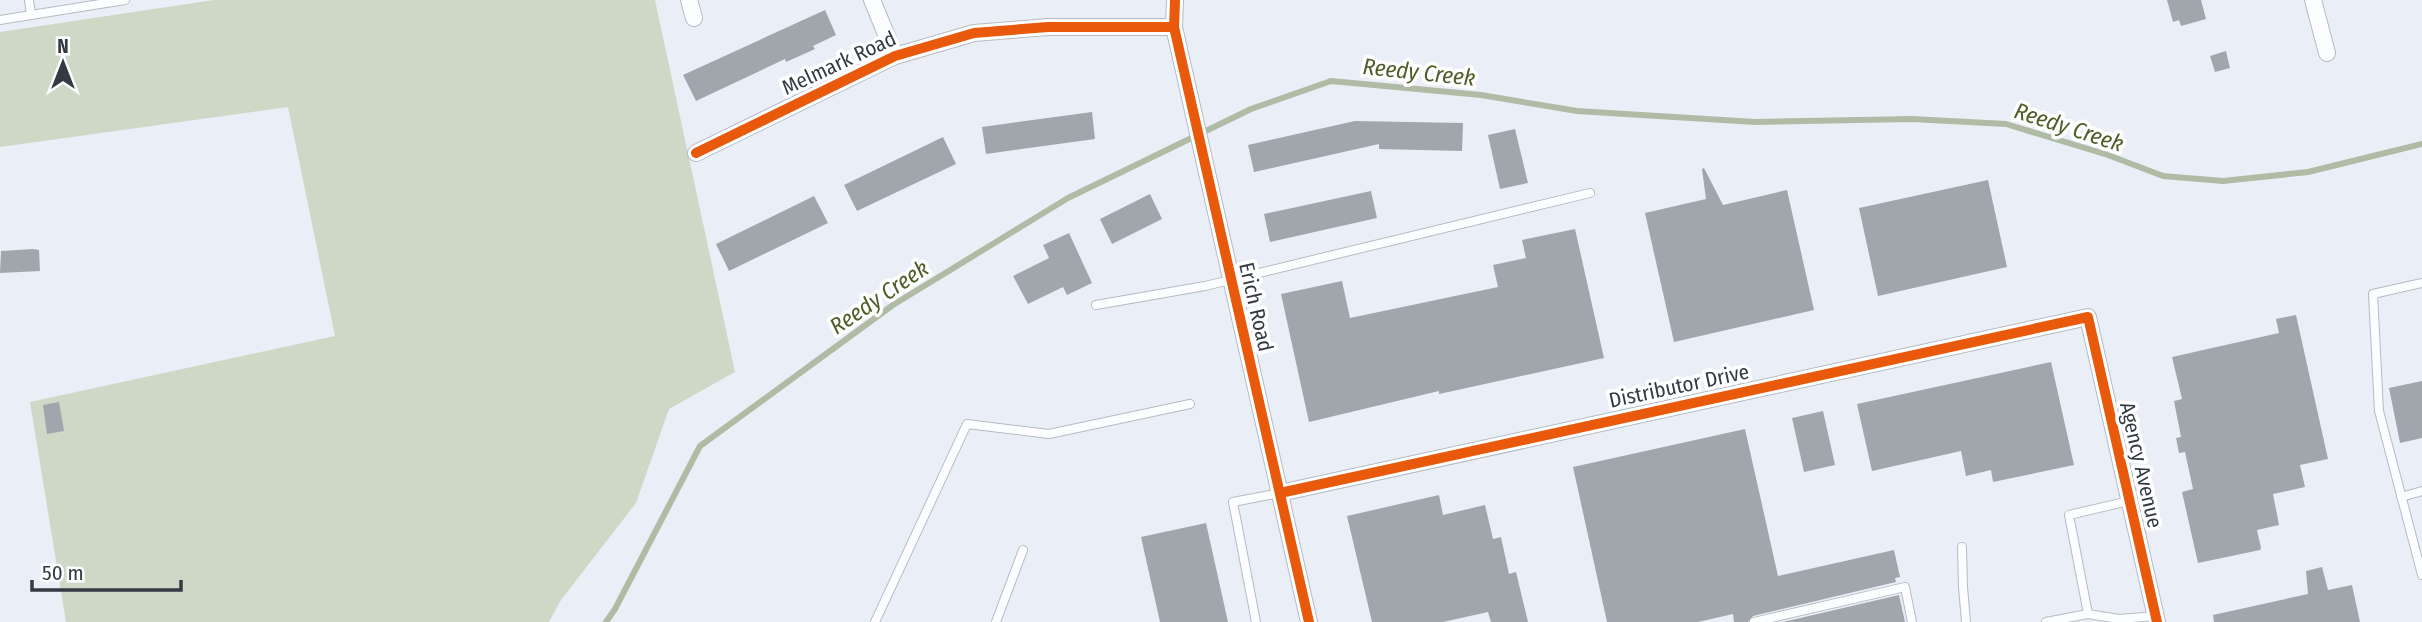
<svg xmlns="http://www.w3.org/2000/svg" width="2422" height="622" viewBox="0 0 2422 622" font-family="'Fira Sans Condensed',sans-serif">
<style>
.forest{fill:#cdd8c7}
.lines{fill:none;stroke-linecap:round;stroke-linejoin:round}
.stream{stroke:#afbba4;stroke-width:6}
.building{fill:#a1a6ad}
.lane-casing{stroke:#b6bbc3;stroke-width:10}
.street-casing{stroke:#b6bbc3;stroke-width:18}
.lane{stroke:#fcfdfe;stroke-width:8}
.street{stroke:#fcfdfe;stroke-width:16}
.cycleway-casing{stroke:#fff;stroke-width:15}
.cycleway{stroke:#e8590c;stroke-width:10}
.labels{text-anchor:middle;stroke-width:7;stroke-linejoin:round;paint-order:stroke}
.street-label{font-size:21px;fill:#333a43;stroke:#fff}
.water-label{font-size:23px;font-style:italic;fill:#4b5f27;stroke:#fff}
</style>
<rect width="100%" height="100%" fill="#eaeff7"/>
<polygon class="forest" points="214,0 655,0 735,372 669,409 636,503 561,600 549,622 66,622 30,402 335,336 288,107 0,147 0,32"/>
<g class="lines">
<polyline class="stream" points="606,622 615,609 700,446 893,305 1068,198 1251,109 1331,81 1481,95 1577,111 1755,122 1912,119 2006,124 2108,155 2163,176 2223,181 2308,172 2422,144"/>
</g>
<g class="building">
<polygon points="2167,0 2201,0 2206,19 2181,26 2179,20 2173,22"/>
<polygon points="825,10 836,35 813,46 815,49 786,62 785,59 696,101 683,75"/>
<polygon points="2226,51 2230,68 2215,72 2210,56"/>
<polygon points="1092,112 1095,139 986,154 982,127"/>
<polygon points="1355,121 1463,123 1462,151 1379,149 1379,144 1254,172 1248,145"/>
<polygon points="1515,129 1528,183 1500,189 1488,135"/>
<polygon points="943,137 956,164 857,211 844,185"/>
<polygon points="1704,168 1723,205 1787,190 1814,310 1674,342 1645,213 1706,199 1702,169"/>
<polygon points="1988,180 2007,267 1878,296 1859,208"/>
<polygon points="1371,191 1377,218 1270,242 1264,214"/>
<polygon points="1150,194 1162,219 1112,244 1100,219"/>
<polygon points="814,196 828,223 729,271 716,244"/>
<polygon points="1575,229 1604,358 1439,394 1439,391 1309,422 1281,294 1342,281 1350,318 1498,287 1493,265 1526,258 1522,240"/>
<polygon points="1069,233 1092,283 1067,295 1063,287 1028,304 1013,276 1049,258 1043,245"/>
<polygon points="33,249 39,250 40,271 0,273 1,251"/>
<polygon points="2296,315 2328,459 2300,465 2305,487 2273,494 2279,525 2257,530 2261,548 2260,550 2198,563 2182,492 2193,489 2185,452 2179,453 2176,438 2181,437 2174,401 2182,399 2172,357 2279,333 2276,319"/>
<polygon points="2051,362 2074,465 1993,482 1991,470 1966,476 1961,451 1872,471 1857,404"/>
<polygon points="2422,381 2422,438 2400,443 2389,388"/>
<polygon points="59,402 64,431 47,434 43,405"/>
<polygon points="1823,411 1835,465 1804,472 1792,418"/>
<polygon points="1745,429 1778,576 1894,550 1900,577 1895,578 1896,582 1753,616 1748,622 1734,622 1733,614 1698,622 1607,622 1573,467"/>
<polygon points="1439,495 1443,515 1485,505 1493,539 1501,537 1509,574 1516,572 1528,622 1491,622 1488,612 1443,622 1372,622 1347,516"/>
<polygon points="1206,523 1228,622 1160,622 1141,537"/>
<polygon points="2322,567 2328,590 2352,585 2360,622 2214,622 2213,615 2308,594 2306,571"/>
<polygon points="1899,595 1905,622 1783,622"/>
</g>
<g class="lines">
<g class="lane-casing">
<g id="lane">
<polyline points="31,15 125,0"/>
<polyline points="0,20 31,15 29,0"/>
<polyline points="2422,283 2373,294 2379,411 2422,575"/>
<polyline points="1096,305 1205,286 1590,193"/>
<polyline points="2401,497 2422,491"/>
<polyline points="2129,501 2069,515 2088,614 2119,619 2156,616"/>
<polyline points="1962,547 1963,587 1966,622"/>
<polyline points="875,622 967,424 1049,434 1190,404"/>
<polyline points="996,622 1023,550"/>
<polyline points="1256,622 1233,502 1280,493"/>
<polyline points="1754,622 1905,587 1912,622"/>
<polyline points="2046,622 2088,614"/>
</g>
</g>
<g class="street-casing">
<g id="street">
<polyline points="689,0 694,18"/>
<polyline points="872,0 895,56"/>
<polyline points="1175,0 1174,27 1309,622"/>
<polyline points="2313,0 2327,53"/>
<polyline points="696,153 895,56 974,33 1048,27 1174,27"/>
<polyline points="1280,493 2088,317 2157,622"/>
</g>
</g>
<use href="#lane" class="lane"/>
<use href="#street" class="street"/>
<g class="cycleway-casing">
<g id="cycleway">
<polyline points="1175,0 1174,27 1309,622"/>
<polyline points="696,153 895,56 974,33 1048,27 1174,27"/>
<polyline points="1280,493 2088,317 2157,622"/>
</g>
</g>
<use href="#cycleway" class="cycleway"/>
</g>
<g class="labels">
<g class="street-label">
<text transform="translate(839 63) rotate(-25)" y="7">Melmark Road</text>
<text transform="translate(1256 307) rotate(77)" y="7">Erich Road</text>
<text transform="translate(1679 386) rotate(-12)" y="7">Distributor Drive</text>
<text transform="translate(2141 465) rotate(77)" y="7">Agency Avenue</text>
</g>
<g class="water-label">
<text transform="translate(1419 72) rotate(6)" y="8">Reedy Creek</text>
<text transform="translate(2069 127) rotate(18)" y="8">Reedy Creek</text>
<text transform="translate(879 297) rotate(-34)" y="8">Reedy Creek</text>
</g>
</g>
<g transform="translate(63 63)" stroke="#ffffff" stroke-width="5" paint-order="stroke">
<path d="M0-5L12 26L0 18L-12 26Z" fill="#333a43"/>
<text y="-10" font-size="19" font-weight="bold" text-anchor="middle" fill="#333a43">N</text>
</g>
<path d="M32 580v10h149v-10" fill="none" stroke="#333a43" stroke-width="3.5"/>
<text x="42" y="580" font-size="21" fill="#333a43" stroke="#ffffff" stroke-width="5" paint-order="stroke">50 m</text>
</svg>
